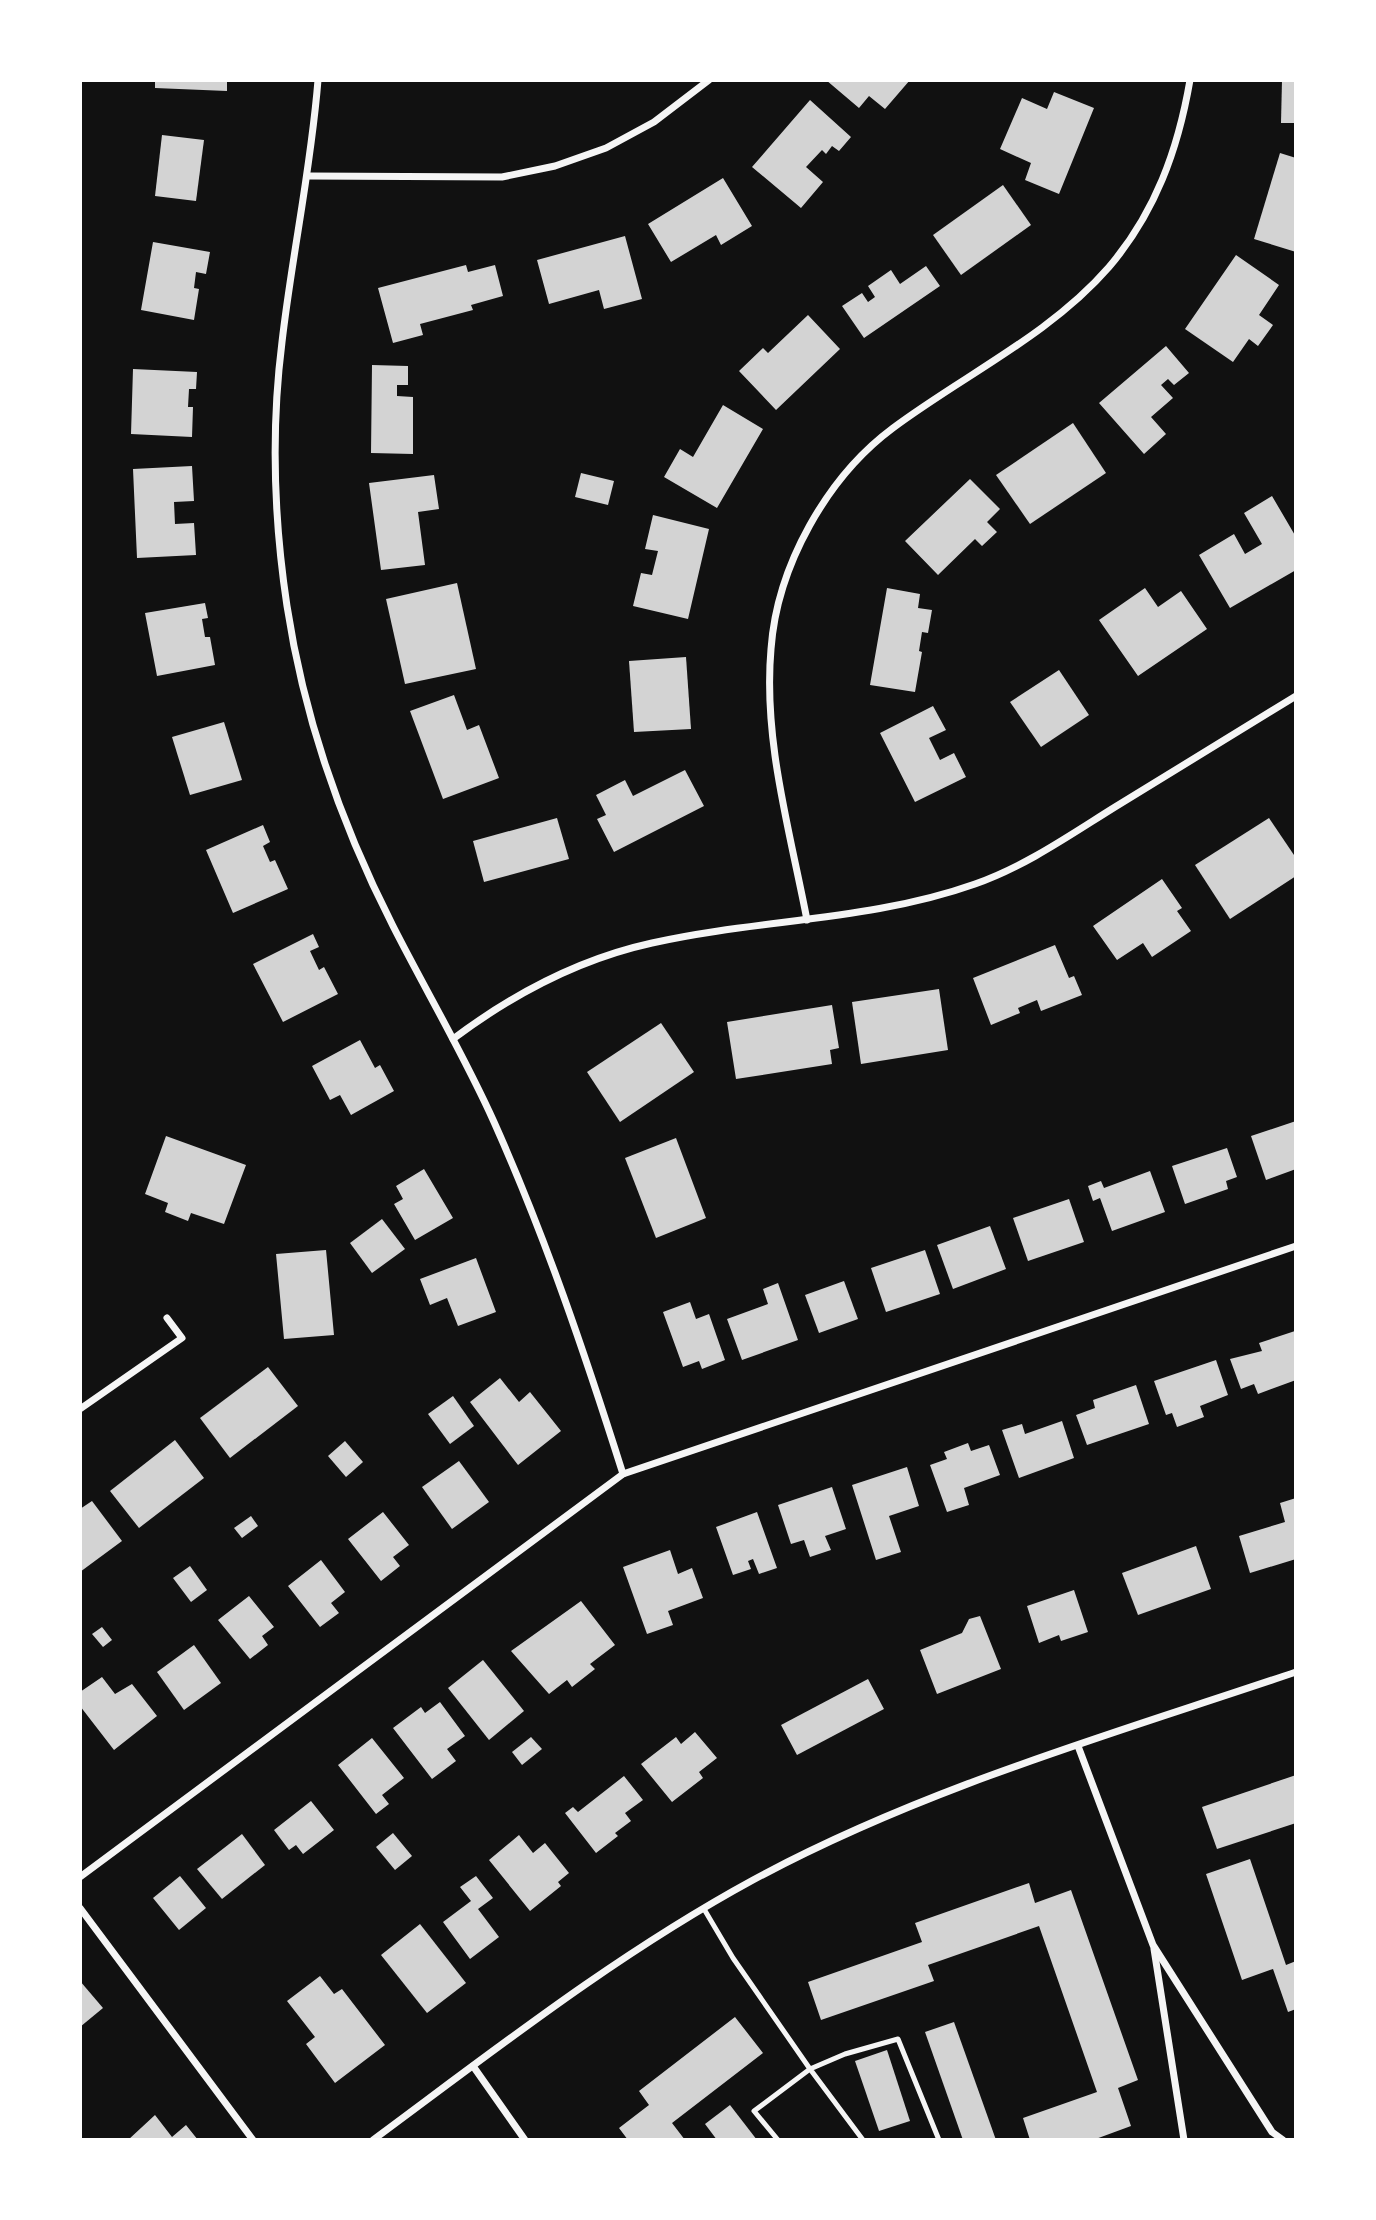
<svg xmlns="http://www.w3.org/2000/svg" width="1376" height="2220" viewBox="0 0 1376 2220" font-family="Lato,sans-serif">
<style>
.building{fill:#d3d3d3}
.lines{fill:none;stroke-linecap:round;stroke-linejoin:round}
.service{stroke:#f5f5f5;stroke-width:5}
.minor{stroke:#f5f5f5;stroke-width:7}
</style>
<rect width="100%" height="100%" fill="#111"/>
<g class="building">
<polygon points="155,80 227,80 227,91 155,88"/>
<polygon points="826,80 910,80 885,109 869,96 859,108"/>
<polygon points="1282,80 1296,80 1296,123 1281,123"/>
<polygon points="1054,92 1094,108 1059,194 1025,180 1031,163 1000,149 1022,98 1047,109"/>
<polygon points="810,100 851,137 839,151 832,146 826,154 822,150 806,167 823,182 801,208 752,167"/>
<polygon points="162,135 204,140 196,201 155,196"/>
<polygon points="1280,153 1296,158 1296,252 1254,239"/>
<polygon points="723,178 752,226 721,245 716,235 671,262 648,224"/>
<polygon points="1003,185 1031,225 961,275 933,235"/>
<polygon points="625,236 642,299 604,309 599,290 549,304 537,260"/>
<polygon points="153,242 210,252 206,274 196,272 194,288 199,289 194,320 141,310"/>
<polygon points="1236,255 1279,285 1259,315 1273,325 1258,346 1249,339 1233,362 1185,329"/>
<polygon points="466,265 468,272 495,265 503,296 471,305 473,310 420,324 423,335 393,343 378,288"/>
<polygon points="926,266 940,286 864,338 842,306 862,293 868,302 875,297 868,286 891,270 900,284"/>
<polygon points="808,315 840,349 776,410 739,371 763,348 768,353"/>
<polygon points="1166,346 1189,373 1174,385 1168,379 1161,385 1173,398 1151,417 1166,434 1144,454 1099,403"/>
<polygon points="372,365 408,366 408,385 397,385 397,396 413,397 413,454 371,453"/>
<polygon points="133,369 197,372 196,389 189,389 188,407 193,407 192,437 131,434"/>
<polygon points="723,405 763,429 717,508 664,477 680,449 693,457"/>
<polygon points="1073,423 1106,473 1030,524 996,475"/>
<polygon points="192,466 194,501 174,502 175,524 194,523 196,555 137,558 133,469"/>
<polygon points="581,473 614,481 608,505 575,497"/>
<polygon points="434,475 439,509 418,512 425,565 381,570 369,483"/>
<polygon points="970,479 1000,509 987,522 997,532 982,546 975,539 938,575 905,541"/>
<polygon points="1272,496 1296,537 1296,570 1230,608 1199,555 1234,534 1245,554 1262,544 1244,513"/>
<polygon points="653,515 709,529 688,619 633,606 641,573 652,575 658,551 645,549"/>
<polygon points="457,583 476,669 405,684 386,599"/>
<polygon points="887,588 920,594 918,608 932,610 928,633 922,632 919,651 922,652 915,692 870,685"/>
<polygon points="1145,588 1158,607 1181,591 1207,629 1138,676 1099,620"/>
<polygon points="205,603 208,618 202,619 205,637 210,637 215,665 157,676 145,613"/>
<polygon points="686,657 691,729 634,732 629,661"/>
<polygon points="1059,670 1089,715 1041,747 1010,702"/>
<polygon points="454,695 467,730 479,725 499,778 443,799 410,711"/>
<polygon points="933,706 946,730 929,738 940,760 954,753 966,777 915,802 880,733"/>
<polygon points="224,722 242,780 190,795 172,737"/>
<polygon points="685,770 704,806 614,852 597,819 606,815 596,795 625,780 633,796"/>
<polygon points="557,818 569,859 484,882 473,841"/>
<polygon points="1269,818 1296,858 1296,876 1230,919 1195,865"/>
<polygon points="263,825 270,842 263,846 270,862 275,860 288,889 233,913 206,850"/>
<polygon points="1162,879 1182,908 1177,911 1191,931 1152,957 1143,943 1117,960 1093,926"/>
<polygon points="313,934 319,947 310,951 319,970 324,967 338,994 283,1022 253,964"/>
<polygon points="1055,945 1069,978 1074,976 1082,995 1041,1011 1037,1000 1018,1008 1020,1013 991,1025 973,978"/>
<polygon points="939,989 948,1050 861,1064 852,1002"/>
<polygon points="832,1005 839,1048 830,1050 832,1064 736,1079 727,1022"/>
<polygon points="661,1023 694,1072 620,1122 587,1072"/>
<polygon points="360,1040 375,1068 380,1065 394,1091 351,1115 340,1095 330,1100 312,1066"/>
<polygon points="1296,1121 1296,1169 1266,1180 1251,1136"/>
<polygon points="166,1136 246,1165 224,1224 191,1213 188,1221 165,1212 168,1203 145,1194"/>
<polygon points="676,1138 706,1218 656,1238 625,1158"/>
<polygon points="1227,1148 1237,1177 1226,1181 1228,1189 1185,1204 1172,1166"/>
<polygon points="424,1169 453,1218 415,1240 394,1204 403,1199 396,1186"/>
<polygon points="1150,1171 1165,1212 1112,1231 1100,1198 1093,1201 1088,1186 1101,1181 1104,1188"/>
<polygon points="1069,1199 1084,1242 1028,1261 1013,1218"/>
<polygon points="382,1219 405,1249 372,1273 350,1243"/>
<polygon points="990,1226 1006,1269 953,1289 937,1245"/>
<polygon points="326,1250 334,1335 284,1339 276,1254"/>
<polygon points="925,1250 940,1294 886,1312 871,1268"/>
<polygon points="476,1258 496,1312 458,1326 447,1298 430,1305 420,1279"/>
<polygon points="844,1281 858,1319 819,1333 805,1295"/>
<polygon points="778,1283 798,1340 742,1360 727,1319 768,1304 763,1289"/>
<polygon points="690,1302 696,1319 709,1314 725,1360 702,1369 699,1361 683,1367 663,1312"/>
<polygon points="1295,1331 1296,1380 1258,1394 1254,1384 1241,1389 1230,1359 1262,1351 1259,1343"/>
<polygon points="1216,1360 1228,1395 1200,1406 1204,1417 1177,1427 1172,1413 1166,1415 1154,1381"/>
<polygon points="268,1367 298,1406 230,1458 200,1418"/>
<polygon points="500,1378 519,1402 530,1392 561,1431 518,1465 470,1402"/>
<polygon points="1136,1385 1149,1424 1087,1445 1076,1415 1095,1408 1093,1400"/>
<polygon points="453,1396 474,1426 450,1444 428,1414"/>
<polygon points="1062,1421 1074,1458 1019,1478 1002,1430 1022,1424 1025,1434"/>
<polygon points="175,1440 204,1478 139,1528 110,1491"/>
<polygon points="345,1441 363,1462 346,1477 328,1456"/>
<polygon points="968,1443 971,1451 989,1445 1000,1475 964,1488 969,1505 947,1512 930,1465 947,1459 944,1452"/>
<polygon points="459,1461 489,1502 452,1529 422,1487"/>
<polygon points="907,1467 919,1506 889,1516 901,1552 876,1560 852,1485"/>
<polygon points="832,1487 846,1529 825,1536 831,1550 810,1557 804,1540 791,1544 778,1505"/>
<polygon points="1296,1498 1296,1559 1250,1573 1239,1536 1285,1522 1280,1503"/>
<polygon points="92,1501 122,1541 80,1572 80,1509"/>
<polygon points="383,1512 409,1545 393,1557 400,1566 381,1581 348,1539"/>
<polygon points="757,1512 777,1568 759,1574 753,1559 748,1561 751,1569 733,1575 716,1527"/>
<polygon points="251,1516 258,1526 242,1538 234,1528"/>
<polygon points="1196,1546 1211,1589 1138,1615 1122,1573"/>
<polygon points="670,1550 678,1574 692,1568 703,1598 668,1611 673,1625 647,1634 623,1567"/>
<polygon points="321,1560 345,1592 331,1603 339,1613 320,1627 288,1586"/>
<polygon points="190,1566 207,1590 191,1602 173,1578"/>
<polygon points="1074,1590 1088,1632 1061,1641 1059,1635 1039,1643 1027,1606"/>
<polygon points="249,1596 274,1627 262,1636 268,1645 250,1659 218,1620"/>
<polygon points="581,1601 615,1645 590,1664 595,1669 572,1687 567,1680 549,1694 511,1651"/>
<polygon points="980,1616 1001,1669 937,1694 920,1650 962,1633 969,1619"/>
<polygon points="102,1627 112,1640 103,1647 92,1634"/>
<polygon points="194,1645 221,1683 184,1710 157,1672"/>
<polygon points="483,1660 524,1711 489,1740 448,1688"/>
<polygon points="102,1677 115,1694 132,1684 157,1716 114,1750 80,1706 80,1692"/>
<polygon points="868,1679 884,1709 797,1755 781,1725"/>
<polygon points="440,1702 465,1736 447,1749 456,1761 432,1779 393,1728 421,1707 425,1713"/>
<polygon points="695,1732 717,1758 699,1772 703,1778 672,1802 641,1764 676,1737 681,1744"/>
<polygon points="531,1737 542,1749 522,1765 512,1752"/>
<polygon points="372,1738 404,1778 382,1795 389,1804 376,1814 338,1765"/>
<polygon points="1296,1775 1296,1823 1217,1849 1202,1807"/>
<polygon points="624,1776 643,1800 625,1813 631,1821 615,1833 618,1836 596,1853 565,1813 573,1807 578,1812"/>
<polygon points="311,1801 334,1830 303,1854 296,1845 289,1850 274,1830"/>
<polygon points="393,1833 412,1856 395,1870 376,1847"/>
<polygon points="242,1834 265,1865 222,1899 197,1869"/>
<polygon points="519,1835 533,1853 545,1843 569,1873 558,1882 561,1886 530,1911 489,1860"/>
<polygon points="1250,1859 1286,1965 1296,1961 1296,2009 1288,2012 1273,1969 1242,1980 1206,1874"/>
<polygon points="180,1876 206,1908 179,1930 153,1898"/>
<polygon points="476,1876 493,1898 478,1909 499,1937 470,1959 443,1922 471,1901 460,1887"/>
<polygon points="1029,1883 1035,1903 1071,1890 1138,2080 1118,2088 1131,2126 1093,2140 1030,2140 1023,2118 1097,2092 1039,1926 928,1965 934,1981 821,2020 808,1982 922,1942 915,1923"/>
<polygon points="420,1924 466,1983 427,2013 381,1955"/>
<polygon points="320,1976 334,1994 342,1989 385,2045 335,2083 306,2044 315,2037 287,2001"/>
<polygon points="80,1981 103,2008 80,2027"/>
<polygon points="735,2017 763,2053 672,2123 685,2140 628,2140 619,2128 649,2105 639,2091"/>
<polygon points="954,2022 996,2140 963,2140 925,2032"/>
<polygon points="887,2050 910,2121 879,2131 855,2061"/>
<polygon points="730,2105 757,2140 717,2140 705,2124"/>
<polygon points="155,2115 172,2137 186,2125 198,2140 128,2140"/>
</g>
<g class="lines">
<g class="service">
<polyline points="704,1909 733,1958 810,2069 754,2111 778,2140"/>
<polyline points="863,2140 810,2069 845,2054 898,2039 939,2140"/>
</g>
<g class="minor">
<path d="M318 80C311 169 292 255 282 342 271 429 274 520 287 606 304 718 342 826 393 926 426 991 464 1055 494 1122 545 1236 585 1354 623 1474"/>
<polyline points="309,176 502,177 555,166 606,148 654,122 709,80"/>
<path d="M807 920C790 831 763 740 771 649 777 566 827 477 893 428 964 375 1050 335 1109 267 1155 213 1178 150 1190 80"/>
<path d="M453 1039C513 994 579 959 652 943 759 919 871 921 975 884 1026 866 1070 835 1115 807 1175 770 1235 733 1296 696"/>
<polyline points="80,1409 182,1338 167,1318"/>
<polyline points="1078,1746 1153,1945 1272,2132 1283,2140"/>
<polyline points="80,1877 623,1474 1296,1246"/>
<polyline points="80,1908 253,2140"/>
<polyline points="1154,1949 1184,2140"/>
<polyline points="473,2066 525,2140"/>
<path d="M373 2140C496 2049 617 1954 753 1880 923 1788 1113 1734 1296 1672"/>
</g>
</g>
<rect width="1376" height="2220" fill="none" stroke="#ffffff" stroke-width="164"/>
</svg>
